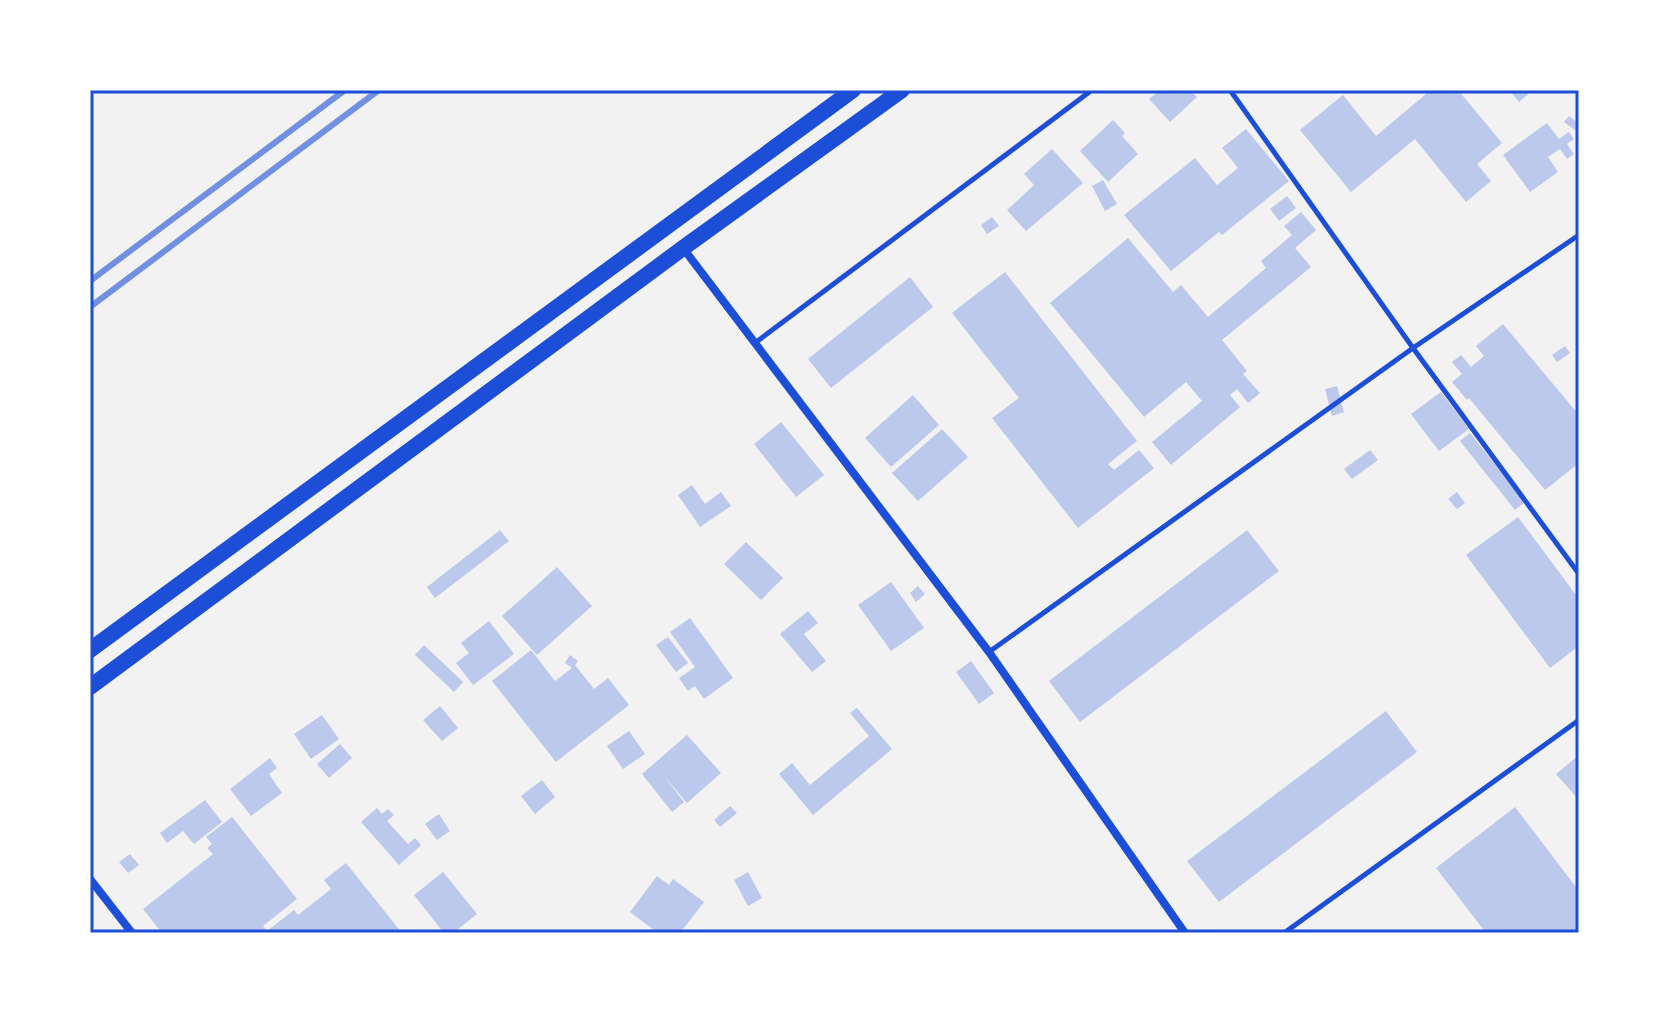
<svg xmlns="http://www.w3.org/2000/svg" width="1669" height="1023" viewBox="0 0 1669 1023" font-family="Rubik,sans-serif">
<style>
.building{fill:#bdc9ec}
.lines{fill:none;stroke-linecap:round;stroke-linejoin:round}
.service{stroke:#1d4ed8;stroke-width:5}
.minor{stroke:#1d4ed8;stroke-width:8}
.trunk{stroke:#1d4ed8;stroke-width:16}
.rail{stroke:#7290e2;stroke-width:6}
.neatline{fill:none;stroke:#1d4ed8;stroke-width:3}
</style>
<rect width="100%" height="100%" fill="#f2f2f2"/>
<g class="building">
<polygon points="1160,90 1190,90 1197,97 1170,122 1149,99"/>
<polygon points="1423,90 1458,90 1502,143 1477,164 1491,181 1466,202 1415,139 1351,192 1300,130 1343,95 1376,136 1426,94"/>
<polygon points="1509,90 1533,90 1519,102"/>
<polygon points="1569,116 1579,123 1579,133 1564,122"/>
<polygon points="1113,120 1125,133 1122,136 1138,154 1108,182 1080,151"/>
<polygon points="1547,123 1559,139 1569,132 1574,139 1567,144 1574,154 1567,159 1560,149 1548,157 1558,172 1530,192 1503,155"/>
<polygon points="1246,129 1289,181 1222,235 1219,232 1171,271 1124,215 1195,158 1217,185 1238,168 1222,148"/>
<polygon points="1052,149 1083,183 1026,231 1007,210 1034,185 1024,174"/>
<polygon points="1103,180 1117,204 1105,211 1092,186"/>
<polygon points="1287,196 1296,208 1279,221 1270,209"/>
<polygon points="1301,212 1316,230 1295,248 1311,267 1222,340 1247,371 1243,374 1260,393 1248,403 1237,389 1230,395 1240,407 1171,465 1152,442 1202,401 1186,382 1144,417 1050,303 1128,238 1173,292 1181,285 1208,317 1266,268 1261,261 1292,235 1284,226"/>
<polygon points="992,217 999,226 987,234 981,225"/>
<polygon points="1005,272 1137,441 1108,464 1114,470 1139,450 1154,468 1078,528 992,418 1019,398 952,313"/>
<polygon points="910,277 933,307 831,388 808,359"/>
<polygon points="1503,324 1579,415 1579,463 1545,490 1469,398 1467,400 1452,382 1462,374 1452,362 1461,355 1471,367 1484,356 1476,346"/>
<polygon points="1565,346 1570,353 1557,362 1552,355"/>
<polygon points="1337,386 1344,412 1332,416 1325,389"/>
<polygon points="1441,392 1469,429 1439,451 1411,414"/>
<polygon points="913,395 939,425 891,467 865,438"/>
<polygon points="781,422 824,475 796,497 754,444"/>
<polygon points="942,429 968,457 918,501 892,473"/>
<polygon points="1470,433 1525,502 1515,510 1460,441"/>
<polygon points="1370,450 1378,460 1352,479 1344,469"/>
<polygon points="692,485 705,504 721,492 731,506 700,527 678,495"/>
<polygon points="1457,492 1465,503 1457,509 1448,499"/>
<polygon points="1518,517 1579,599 1579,646 1550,668 1466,555"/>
<polygon points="500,530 509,541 435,598 427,587"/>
<polygon points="1247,530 1279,571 1080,722 1049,681"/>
<polygon points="746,542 783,578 761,600 724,564"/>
<polygon points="557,567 592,606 537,655 502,616"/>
<polygon points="891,582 924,628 891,651 858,605"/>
<polygon points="918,586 925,594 916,602 910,593"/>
<polygon points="808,611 818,623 804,634 826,661 812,672 780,634"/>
<polygon points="690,618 733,678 704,699 695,686 688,691 679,678 695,667 670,632"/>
<polygon points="489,621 514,654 473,685 456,663 469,653 461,643"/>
<polygon points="668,637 688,663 676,672 656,645"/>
<polygon points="424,645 463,682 454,692 415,655"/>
<polygon points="531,650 555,681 572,668 565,663 570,655 578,661 575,665 594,689 608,678 629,705 556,762 492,681"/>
<polygon points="971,661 994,693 979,704 956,672"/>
<polygon points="440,706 458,728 442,741 423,720"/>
<polygon points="857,708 892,749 813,815 779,774 792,763 810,785 869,736 850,713"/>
<polygon points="1386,711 1417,752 1219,902 1187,861"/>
<polygon points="322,715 339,739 311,759 294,734"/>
<polygon points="629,731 645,754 623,769 607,746"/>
<polygon points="687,735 721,773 687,803 664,776 684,802 672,812 642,774"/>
<polygon points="340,744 352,758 329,778 317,764"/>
<polygon points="1579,755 1579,800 1556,774"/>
<polygon points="270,758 277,768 269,774 282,793 251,816 230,789"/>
<polygon points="542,780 555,797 535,814 521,796"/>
<polygon points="205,800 222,822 194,844 183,831 167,843 160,833"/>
<polygon points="730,806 737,813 720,827 714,820"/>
<polygon points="1515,807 1579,891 1579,933 1486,933 1436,868"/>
<polygon points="377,808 382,814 388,809 394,815 387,821 408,844 415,838 421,845 399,865 361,822"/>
<polygon points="439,814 450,831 437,840 425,824"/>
<polygon points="232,817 297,899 263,926 267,931 294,910 298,915 331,889 324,880 346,863 402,933 162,933 143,909 213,854 207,848 212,844 206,837"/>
<polygon points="130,854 139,865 128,873 119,862"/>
<polygon points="443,872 477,914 453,933 444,933 414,895"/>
<polygon points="748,872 762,898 748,906 734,880"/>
<polygon points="657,876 669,885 673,879 704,902 680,933 658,933 630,912"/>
</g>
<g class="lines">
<g class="service">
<polyline points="1230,90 1413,348 1579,574"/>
<polyline points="755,343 1092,90"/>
<polyline points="989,652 1413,348 1579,235"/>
<polyline points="1284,933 1579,720"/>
</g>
<g class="minor">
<polyline points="683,248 989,652 1185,933"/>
<polyline points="90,879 132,933"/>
</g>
<g class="trunk">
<polyline points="90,650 853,90"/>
<polyline points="90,687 683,248 902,90"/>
</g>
<g class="rail">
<polyline points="90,281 345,90"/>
<polyline points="90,307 379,90"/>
</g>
</g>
<rect width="1669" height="1023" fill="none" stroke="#ffffff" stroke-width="184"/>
<rect x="92" y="92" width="1485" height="839" class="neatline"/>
</svg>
